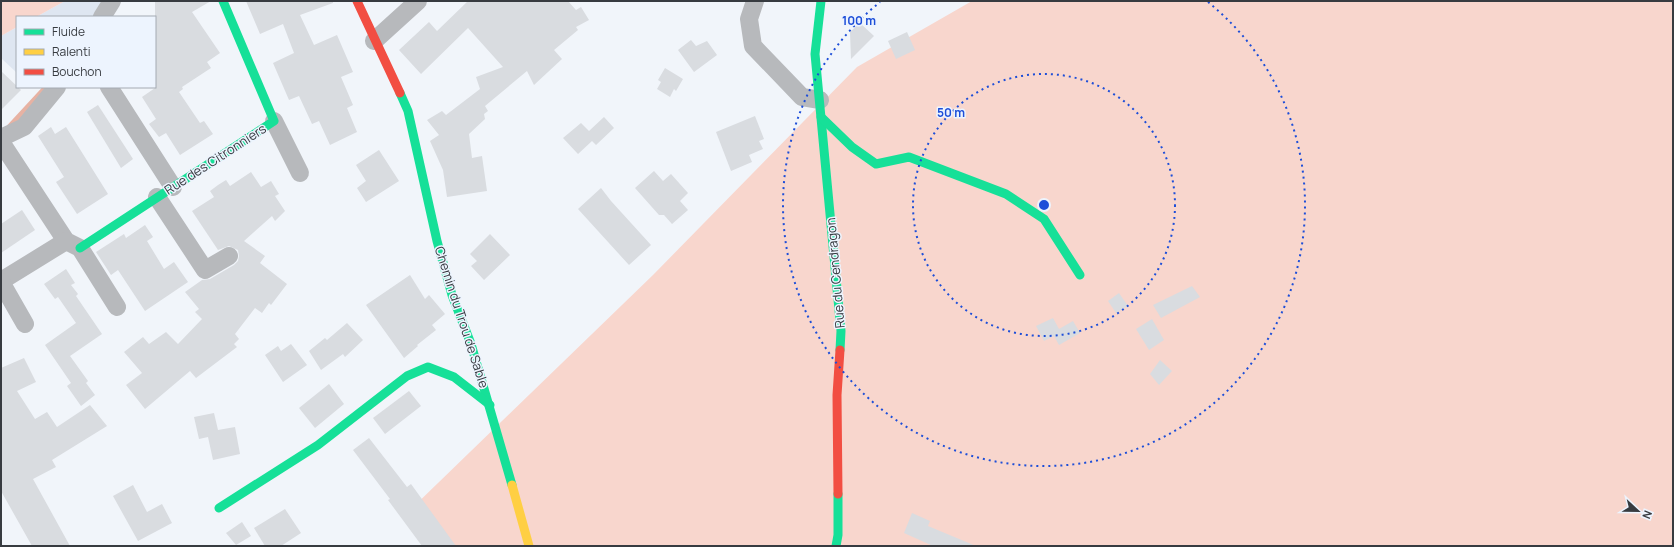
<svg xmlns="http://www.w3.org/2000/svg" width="1674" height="547" viewBox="0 0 1674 547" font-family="Manrope,sans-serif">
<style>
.built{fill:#dee6f1}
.green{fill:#f8d6cd}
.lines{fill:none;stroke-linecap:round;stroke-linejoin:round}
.stream{stroke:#e7b2a3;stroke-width:5}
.building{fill:#d9dce0}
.street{stroke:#b7b9bc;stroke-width:18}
.fast{stroke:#16e098;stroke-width:9}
.slow{stroke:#ffcf43;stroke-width:9}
.jam{stroke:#f24e42;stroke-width:9}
.ring{fill:none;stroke:#1d4ed8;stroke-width:2;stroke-dasharray:2 4}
.labels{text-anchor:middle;stroke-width:3;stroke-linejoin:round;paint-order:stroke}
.street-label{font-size:13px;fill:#373b40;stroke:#edf4fe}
.centre{fill:#1d4ed8;stroke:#edf4fe;stroke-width:2}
.ring-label{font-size:12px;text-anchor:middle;font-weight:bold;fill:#1d4ed8;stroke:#edf4fe;stroke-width:3;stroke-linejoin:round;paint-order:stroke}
</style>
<rect width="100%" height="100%" fill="#f1f5fa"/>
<g class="built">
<polygon points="65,1 112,1 102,17 36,17"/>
<polygon points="17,27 17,73 1,58 1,36"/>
</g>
<g class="green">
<polygon points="1,1 65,1 36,17 17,17 17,27 1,36"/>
<polygon points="972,1 1673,1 1673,546 425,546 406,514 653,275 857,67"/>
</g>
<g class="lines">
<polyline class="stream" points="9,127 46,87"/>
</g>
<g class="building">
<polygon points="155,1 211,1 192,12 220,53 207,62 211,68 182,87 183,89 179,92 200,123 204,121 213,134 180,155 166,133 159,137 149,124 156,119 142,97 155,88"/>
<polygon points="246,1 333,1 333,3 300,15 314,45 337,35 353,72 341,77 353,105 347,108 357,132 330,145 319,121 312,124 299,96 289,100 273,63 294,53 283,24 260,34"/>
<polygon points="468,1 568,1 576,10 581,7 589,20 576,27 578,30 554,50 562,59 534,85 527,71 485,106 488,111 484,114 485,119 469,134 472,158 482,156 487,191 447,197 443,170 430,141 439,135 427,120 442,111 446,115 480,89 476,77 503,67 468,28 421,74 399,50 429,22 437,31"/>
<polygon points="860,23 874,36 851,59 850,32"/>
<polygon points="907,32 915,50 896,59 888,41"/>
<polygon points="691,40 696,46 707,41 717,55 694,72 678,50"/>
<polygon points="665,68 683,79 676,91 674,89 670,97 657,89 661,82 658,80"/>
<polygon points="1,71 21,90 1,110"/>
<polygon points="98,105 133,159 121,168 87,112"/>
<polygon points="755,116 764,139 759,141 763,149 749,155 752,162 731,171 716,132"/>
<polygon points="604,117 614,128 596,145 592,141 578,154 563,138 581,123 589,131"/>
<polygon points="51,127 55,134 66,127 108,194 77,214 56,182 64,177 38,136"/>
<polygon points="379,150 399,181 366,202 357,188 366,181 356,165"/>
<polygon points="654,171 663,181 671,174 688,193 680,201 688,210 672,224 664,215 659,215 635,188"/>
<polygon points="251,172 261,187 271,181 279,194 275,196 285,211 275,221 272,216 244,241 265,256 260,263 287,284 271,305 269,303 262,313 255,308 235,334 239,339 234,344 237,347 196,378 190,371 145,409 126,385 142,373 124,352 143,337 149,344 166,332 178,344 202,319 195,312 199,309 185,292 202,280 210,279 234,265 238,261 239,256 238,250 229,246 218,250 192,211 214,197 210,191 218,185 226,180 230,186"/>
<polygon points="601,188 611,201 651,245 629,265 578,209"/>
<polygon points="22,210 35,230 1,253 1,224"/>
<polygon points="145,225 153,237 147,241 164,269 174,262 188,282 145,311 118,270 111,275 96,252 124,234 126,238"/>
<polygon points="490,234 510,255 484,280 471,266 477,261 470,254"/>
<polygon points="66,269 75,283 71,285 78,294 76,296 102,334 70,356 88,381 86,383 95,395 81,406 67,386 71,383 45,345 76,323 58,297 55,299 44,284"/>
<polygon points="410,275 425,299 429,295 445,314 432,325 436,330 417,345 418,346 404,358 366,305"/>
<polygon points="1192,286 1200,297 1161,318 1153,305"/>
<polygon points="1119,293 1128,306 1116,313 1108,301"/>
<polygon points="1053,318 1059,329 1073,321 1080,333 1059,345 1054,336 1044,341 1036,326"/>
<polygon points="1152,319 1164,340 1149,350 1136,329"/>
<polygon points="347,323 363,340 345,357 343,354 321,370 309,351 325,338 327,340"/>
<polygon points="291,344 307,365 283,382 265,355 278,346 281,351"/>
<polygon points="24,358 36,382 17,391 35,419 47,412 57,427 90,405 107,426 52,460 56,467 33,479 70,546 32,546 1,491 1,368"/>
<polygon points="1160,360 1172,371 1159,385 1150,374"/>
<polygon points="329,384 344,404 315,428 299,408"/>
<polygon points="409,391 421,406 385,434 373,418"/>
<polygon points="214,413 218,430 235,427 240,454 213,460 208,437 199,439 194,417"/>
<polygon points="369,438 407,487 411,484 456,546 422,546 388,500 390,499 353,450"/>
<polygon points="133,485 147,512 162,504 172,523 138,541 113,496"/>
<polygon points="285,509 301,533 281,546 265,546 254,528"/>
<polygon points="912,513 930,521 928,526 976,546 933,546 904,533"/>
<polygon points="242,522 251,536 236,545 226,533"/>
</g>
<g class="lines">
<g class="street">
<polyline points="755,1 749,19 753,46 802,97 820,100"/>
<polyline points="102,17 112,1"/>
<polyline points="374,41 418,1"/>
<polyline points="109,87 173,187"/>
<polyline points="274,121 300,173"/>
<polyline points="1,138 24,127 57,87"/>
<polyline points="1,142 66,241 80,248 117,307"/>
<polyline points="157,197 205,270 229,256"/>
<polyline points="1,281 66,241"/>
<polyline points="1,282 25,324"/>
</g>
<g class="fast">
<polyline points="821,1 815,54 841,331 840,350"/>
<polyline points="400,93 408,111 437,241 452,295 471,344 512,485"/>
<polyline points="821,117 852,147 876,164 909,157 1006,194 1044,219 1080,275"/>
<polyline points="80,248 274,121 223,1"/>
<polyline points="219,508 318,445 407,376 428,367 454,377 490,405"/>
<polyline points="836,546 838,535 838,494"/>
</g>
<polyline class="slow" points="512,485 529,546"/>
<g class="jam">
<polyline points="357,1 400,93"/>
<polyline points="838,494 837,395 840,350"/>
</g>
</g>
<g class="ring">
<circle cx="1044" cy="205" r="131"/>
<path d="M1208 2A261 261 0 1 1 880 2"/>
</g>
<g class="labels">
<g class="street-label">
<text transform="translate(215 159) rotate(-33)" y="5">Rue des Citronniers</text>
<text transform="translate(835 273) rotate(-95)" y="5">Rue du Cendragon</text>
<text transform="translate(462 317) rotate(72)" y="5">Chemin du Trou de Sable</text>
</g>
</g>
<circle cx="1044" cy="205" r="6" class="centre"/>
<g class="ring-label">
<text x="859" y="25">100 m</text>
<text x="951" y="117">50 m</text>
</g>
<rect width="1674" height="547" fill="none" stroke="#373b40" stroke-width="4"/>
<rect x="16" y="16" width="140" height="72" fill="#edf4fe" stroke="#a4aab2"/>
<rect x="24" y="29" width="20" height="6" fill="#16e098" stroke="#a4aab2"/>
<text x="52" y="36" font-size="12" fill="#373b40">Fluide</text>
<rect x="24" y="49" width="20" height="6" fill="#ffcf43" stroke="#a4aab2"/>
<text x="52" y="56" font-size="12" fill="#373b40">Ralenti</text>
<rect x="24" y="69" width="20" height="6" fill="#f24e42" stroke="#a4aab2"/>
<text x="52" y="76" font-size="12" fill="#373b40">Bouchon</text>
<g transform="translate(1638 511) rotate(112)" stroke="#edf4fe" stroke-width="3" paint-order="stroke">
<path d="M0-3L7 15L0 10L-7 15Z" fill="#373b40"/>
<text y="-6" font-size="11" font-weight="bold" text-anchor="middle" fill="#373b40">N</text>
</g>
</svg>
